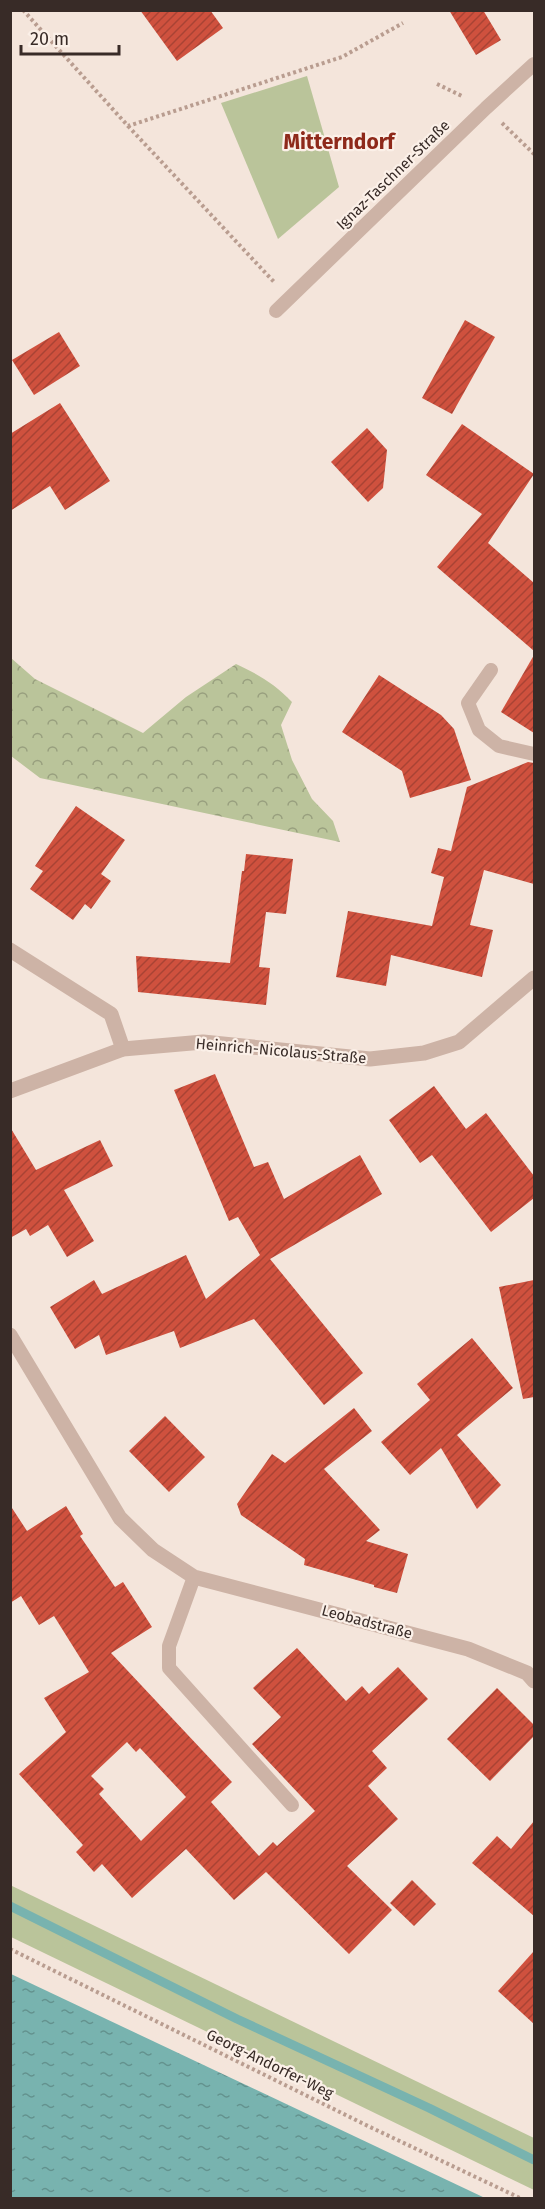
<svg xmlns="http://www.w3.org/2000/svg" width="545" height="2209" viewBox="0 0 545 2209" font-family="'Fira Sans',sans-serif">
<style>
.green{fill:#bac49a}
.forest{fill:url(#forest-crowns)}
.water{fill:url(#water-ripples)}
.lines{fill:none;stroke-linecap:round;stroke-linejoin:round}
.stream{stroke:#78b3af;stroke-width:9}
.building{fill:url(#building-hatch);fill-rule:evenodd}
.path{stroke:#b99d90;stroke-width:4;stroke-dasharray:3 3;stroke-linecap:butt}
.service{stroke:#cdb3a6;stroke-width:14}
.minor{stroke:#cdb3a6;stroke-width:15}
.labels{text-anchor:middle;stroke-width:4.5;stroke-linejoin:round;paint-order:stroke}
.street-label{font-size:15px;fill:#382b27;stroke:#fbf0e8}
.district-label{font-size:21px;font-weight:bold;fill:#8e291a;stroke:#fbf0e8}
</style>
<defs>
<pattern id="forest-crowns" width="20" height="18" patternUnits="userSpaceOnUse" patternTransform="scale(1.5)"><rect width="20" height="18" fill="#bac49a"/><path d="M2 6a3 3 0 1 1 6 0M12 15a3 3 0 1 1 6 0" fill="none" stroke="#989f7e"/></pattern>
<pattern id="water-ripples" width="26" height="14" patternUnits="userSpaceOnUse" patternTransform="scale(1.5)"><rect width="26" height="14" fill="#78b3af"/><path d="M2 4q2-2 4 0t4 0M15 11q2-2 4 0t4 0" fill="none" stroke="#63928e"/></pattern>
<pattern id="building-hatch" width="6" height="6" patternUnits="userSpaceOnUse" patternTransform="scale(1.5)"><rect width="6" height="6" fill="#cf513e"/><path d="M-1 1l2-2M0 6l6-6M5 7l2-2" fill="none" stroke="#a94334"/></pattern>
</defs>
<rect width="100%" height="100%" fill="#f4e5db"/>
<g class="green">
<polygon points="307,76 339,187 278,239 221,103"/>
<polygon points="10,1885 534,2138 534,2190 11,1937"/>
</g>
<path class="forest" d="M11 658 35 679 143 733 186 697 236 664C258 674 275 684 292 702L281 725 292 760 312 799 333 821 340 842 40 778 11 756Z"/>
<polygon class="water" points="10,1974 11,1974 485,2198 11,2198"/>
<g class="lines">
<polyline class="stream" points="10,1906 237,2019 429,2108 534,2160"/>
</g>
<g class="building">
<polygon points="140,10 210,10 223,28 177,61"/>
<polygon points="449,10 483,10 501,40 476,55"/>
<polygon points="465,320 495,337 452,414 422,398"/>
<polygon points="59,332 80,366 34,395 12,360"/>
<polygon points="60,403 110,481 65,510 50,486 10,511 10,434"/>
<polygon points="462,424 534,474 488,543 534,583 534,651 437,567 482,514 426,475"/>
<polygon points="367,428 387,450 383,488 368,502 331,462"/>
<polygon points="534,655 534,733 501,712"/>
<polygon points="379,675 441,715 454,729 471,780 410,798 402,771 342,732"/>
<polygon points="528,762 534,763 534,884 484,870 470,925 493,930 482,977 391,955 386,986 336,977 348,911 432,926 444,877 431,873 438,848 451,851 467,787"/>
<polygon points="76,806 125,840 101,874 111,881 91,909 85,904 73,920 30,889 43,871 35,866"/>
<polygon points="246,854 293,859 286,914 266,912 259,967 270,968 266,1005 138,992 136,956 230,963 242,871 244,871"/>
<polygon points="215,1074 254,1167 268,1162 284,1199 360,1155 382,1194 270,1259 363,1373 324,1405 254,1319 180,1348 174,1331 106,1355 99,1335 75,1349 50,1307 94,1280 102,1294 186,1255 206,1299 260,1255 238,1217 229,1221 174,1090"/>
<polygon points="434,1086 466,1129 486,1113 534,1176 534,1198 491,1232 432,1155 420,1163 389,1120"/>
<polygon points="10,1127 36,1170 100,1140 113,1166 64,1190 94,1241 67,1257 48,1225 30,1236 26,1229 10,1238"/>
<polygon points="534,1280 534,1397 523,1399 499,1287"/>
<polygon points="472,1338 513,1388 457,1435 501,1485 477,1509 441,1448 410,1475 381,1442 430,1400 417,1384"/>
<polygon points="354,1408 372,1431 324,1469 380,1530 366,1541 408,1554 397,1593 374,1587 374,1585 304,1565 305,1559 241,1515 237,1504 272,1454 285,1463"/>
<polygon points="165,1416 205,1457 169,1492 129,1451"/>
<path d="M10 1505 27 1531 66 1506 83 1534 80 1536 115 1587 123 1582 152 1627 111 1653 232 1782 211 1802 259 1856 273 1842 277 1846 315 1811 252 1744 281 1717 253 1688 297 1648 346 1701 362 1686 369 1694 398 1667 428 1699 372 1751 387 1768 368 1786 398 1819 347 1866 392 1910 349 1954 266 1872 234 1900 186 1849 132 1898 102 1864 94 1872 76 1852 83 1845 19 1774 66 1732 44 1698 89 1672 54 1616 39 1625 21 1596 10 1603ZM127 1742 136 1752 140 1748 186 1797 141 1841 99 1794 104 1789 91 1776Z"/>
<polygon points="497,1688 534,1725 534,1736 490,1781 447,1739"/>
<polygon points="534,1821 534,1916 472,1863 497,1836 511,1849"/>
<polygon points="412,1880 436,1904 414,1926 390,1903"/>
<polygon points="534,1951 534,2024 498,1991"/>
</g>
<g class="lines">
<g class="path">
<polyline points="23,10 128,126 342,57 403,23"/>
<polyline points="437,84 464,97"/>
<polyline points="502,123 534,154"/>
<polyline points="128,126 275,283"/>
<polyline points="10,1949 370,2127 520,2198"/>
</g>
<g class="service">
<polyline points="276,311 486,108 534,64"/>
<polyline points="491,670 468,703 479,730 499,746 534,754"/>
<polyline points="194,1577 169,1646 169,1668 292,1805"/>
</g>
<g class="minor">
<polyline points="10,950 111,1014 123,1049"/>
<polyline points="10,1091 123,1049 203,1042 370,1059 424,1053 459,1042 534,978"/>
<polyline points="10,1335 120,1518 153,1550 194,1577 468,1649 527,1673 534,1681"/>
</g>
</g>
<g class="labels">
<g class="street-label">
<text transform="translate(393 175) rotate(-44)" y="5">Ignaz-Taschner-Straße</text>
<text transform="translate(281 1051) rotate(5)" y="5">Heinrich-Nicolaus-Straße</text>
<text transform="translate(367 1622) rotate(15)" y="5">Leobadstraße</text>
<text transform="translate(270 2064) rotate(26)" y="5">Georg-Andorfer-Weg</text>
</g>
<g class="district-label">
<text x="339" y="149">Mitterndorf</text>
</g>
</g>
<rect width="545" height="2209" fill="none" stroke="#382b27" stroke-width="24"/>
<path d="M21 45v9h98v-9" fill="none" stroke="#382b27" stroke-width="3"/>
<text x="30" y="45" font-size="18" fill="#382b27" stroke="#fbf0e8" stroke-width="4.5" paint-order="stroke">20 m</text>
</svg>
